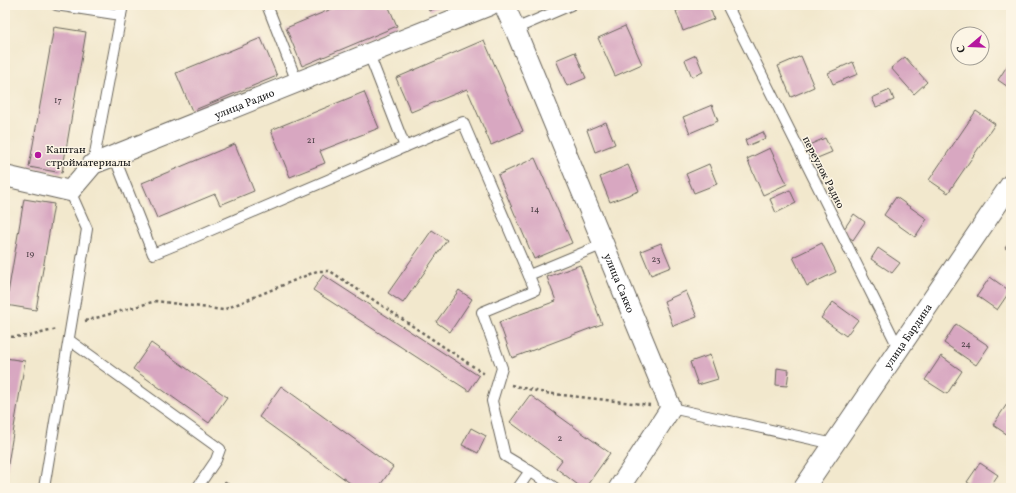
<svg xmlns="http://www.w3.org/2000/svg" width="1016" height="493" viewBox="0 0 1016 493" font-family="Vollkorn,serif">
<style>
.building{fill:#d8a7c1}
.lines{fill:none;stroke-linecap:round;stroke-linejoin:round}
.service-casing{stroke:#67635a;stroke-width:12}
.minor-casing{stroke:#67635a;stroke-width:22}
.path{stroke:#67635a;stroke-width:2.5;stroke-dasharray:3 3;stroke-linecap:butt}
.service{stroke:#fff;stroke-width:10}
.minor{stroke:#fff;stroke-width:20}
.poi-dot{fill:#b5179e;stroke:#fcf5e5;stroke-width:1.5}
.labels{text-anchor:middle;stroke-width:3;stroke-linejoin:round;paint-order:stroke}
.number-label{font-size:9px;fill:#4b3f45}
.street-label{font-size:11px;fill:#1c1c1c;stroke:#fcf5e5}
.poi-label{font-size:11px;fill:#1c1c1c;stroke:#fcf5e5;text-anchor:start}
</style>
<rect width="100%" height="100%" fill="#fcf5e5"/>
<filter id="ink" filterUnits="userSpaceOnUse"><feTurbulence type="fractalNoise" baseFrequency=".025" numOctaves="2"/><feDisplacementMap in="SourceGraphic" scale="8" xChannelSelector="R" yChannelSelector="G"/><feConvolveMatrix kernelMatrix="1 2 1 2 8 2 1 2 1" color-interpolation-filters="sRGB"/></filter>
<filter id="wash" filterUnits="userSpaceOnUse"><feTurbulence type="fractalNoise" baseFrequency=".012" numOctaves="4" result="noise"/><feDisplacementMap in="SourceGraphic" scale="16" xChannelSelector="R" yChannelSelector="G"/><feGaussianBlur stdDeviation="0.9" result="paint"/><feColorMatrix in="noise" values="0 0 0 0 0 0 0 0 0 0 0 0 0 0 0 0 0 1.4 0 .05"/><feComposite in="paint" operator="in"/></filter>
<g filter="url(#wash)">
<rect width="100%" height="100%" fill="#f2e8cd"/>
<g id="blocks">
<g class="building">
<polygon points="341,5 388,5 397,26 302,66 286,28"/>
<polygon points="427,5 443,5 429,11"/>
<polygon points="692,5 709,5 714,19 683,31 676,11"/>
<polygon points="625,26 642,64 615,76 598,38"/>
<polygon points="54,27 86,32 62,173 29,167"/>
<polygon points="261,38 277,76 192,111 176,73"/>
<polygon points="484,40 523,131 491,145 467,89 411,112 396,78"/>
<polygon points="575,52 586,78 567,86 556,60"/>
<polygon points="696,55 703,72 692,77 685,60"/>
<polygon points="801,56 814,87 791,97 778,66"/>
<polygon points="905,57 927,82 914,94 891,68"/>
<polygon points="1011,60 1011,89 998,80"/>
<polygon points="853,62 858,74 833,84 828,73"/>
<polygon points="890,90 894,100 876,107 872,98"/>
<polygon points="364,92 379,128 320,151 325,163 290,177 271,130"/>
<polygon points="712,105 718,121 690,133 683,117"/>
<polygon points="976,111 995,124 948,193 929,180"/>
<polygon points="606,122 615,144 595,152 587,130"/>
<polygon points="763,132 766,138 747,146 745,140"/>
<polygon points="825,138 832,152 815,159 809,145"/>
<polygon points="235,144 254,191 220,205 215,194 157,218 142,183"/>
<polygon points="770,148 787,184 763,195 747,159"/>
<polygon points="535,158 572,243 534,259 498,175"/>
<polygon points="709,164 717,184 694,193 686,174"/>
<polygon points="628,165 639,191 610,202 600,177"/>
<polygon points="790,190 796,203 776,213 770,199"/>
<polygon points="896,197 927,219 915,237 884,215"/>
<polygon points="24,199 54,204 36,310 6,305"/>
<polygon points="854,214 865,222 853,240 842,232"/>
<polygon points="432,230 447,240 403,303 388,293"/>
<polygon points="1011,240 1011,252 1005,248"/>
<polygon points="661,243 671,267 651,275 641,251"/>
<polygon points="822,243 836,272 807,286 793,257"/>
<polygon points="878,248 900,263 892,273 871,259"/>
<polygon points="580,265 602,324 512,358 499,322 556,301 547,277"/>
<polygon points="323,275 479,376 469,391 313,290"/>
<polygon points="990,277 1010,291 997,310 977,296"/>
<polygon points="459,290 472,299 450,332 436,322"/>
<polygon points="686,291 697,317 673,326 664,301"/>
<polygon points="833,302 858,320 846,336 821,318"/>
<polygon points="956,324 989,346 976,365 944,343"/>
<polygon points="151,343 227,397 209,423 133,369"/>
<polygon points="710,355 718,379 698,385 690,362"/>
<polygon points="941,356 962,371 947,394 925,380"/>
<polygon points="5,358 25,361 6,476 5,476"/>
<polygon points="777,368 789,370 787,386 776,385"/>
<polygon points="281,386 393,467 378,488 357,488 259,417"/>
<polygon points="530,395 610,453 585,488 582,488 556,468 562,460 510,422"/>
<polygon points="1011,398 1011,437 993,425"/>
<polygon points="471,428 486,436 478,453 462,445"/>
<polygon points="980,463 998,475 989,488 976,488 967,482"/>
<polygon points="225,482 235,488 221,488"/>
</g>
</g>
</g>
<g filter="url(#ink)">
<use href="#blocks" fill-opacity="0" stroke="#67635a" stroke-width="1"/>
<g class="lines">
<g class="service-casing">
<g id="service">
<polyline points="56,5 121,15 123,5"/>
<polyline points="267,5 297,82"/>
<polyline points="727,5 899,349"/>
<polyline points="515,29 571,5"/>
<polyline points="369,54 405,147"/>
<polyline points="114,156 153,254 190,239 463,122 535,290 482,312 502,368 492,401 505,456 530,471 555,488"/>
<polyline points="93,164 121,15"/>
<polyline points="529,275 604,244"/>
<polyline points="69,340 220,449 216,460 197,488"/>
<polyline points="671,408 834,444"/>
<polyline points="44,488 87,229 70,191"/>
<polyline points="518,488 530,471"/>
</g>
</g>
<g class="minor-casing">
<g id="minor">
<path id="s1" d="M504 5 515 29 671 408 619 488"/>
<path id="s2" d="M5 176 70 191 93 164 490 5"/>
<path id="s3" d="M804 488 1011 184"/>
</g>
</g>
<g class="path">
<polyline points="85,321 156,301 223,310 317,271 330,271 486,375"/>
<polyline points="5,337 30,336 57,329"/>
<polyline points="511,385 545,393 650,405"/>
</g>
<use href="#service" class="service"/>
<use href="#minor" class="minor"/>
</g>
</g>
<circle class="poi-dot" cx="38" cy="155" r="4"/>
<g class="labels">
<g class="number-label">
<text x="58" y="103">17</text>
<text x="311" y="143">21</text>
<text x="535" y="212">14</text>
<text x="30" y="257">19</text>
<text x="656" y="262">23</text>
<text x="966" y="347">24</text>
<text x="560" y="441">2</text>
</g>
<g class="street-label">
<text dy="4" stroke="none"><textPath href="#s2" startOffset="265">улица Радио</textPath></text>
<text transform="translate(824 172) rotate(63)" y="4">переулок Радио</text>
<text dy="4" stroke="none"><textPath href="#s1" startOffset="301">улица Сакко</textPath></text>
<text dy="4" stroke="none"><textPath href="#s3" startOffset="184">улица Бардина</textPath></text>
</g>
<g class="poi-label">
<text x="46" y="153">Каштан<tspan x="46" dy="13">стройматериалы</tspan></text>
</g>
</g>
<rect width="1016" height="493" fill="none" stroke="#fcf5e5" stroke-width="20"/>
<g transform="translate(970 46) rotate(251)"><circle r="19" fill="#fcf5e5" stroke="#a29e95"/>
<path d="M0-3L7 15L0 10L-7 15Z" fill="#b5179e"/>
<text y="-6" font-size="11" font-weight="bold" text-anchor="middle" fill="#1c1c1c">С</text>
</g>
</svg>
